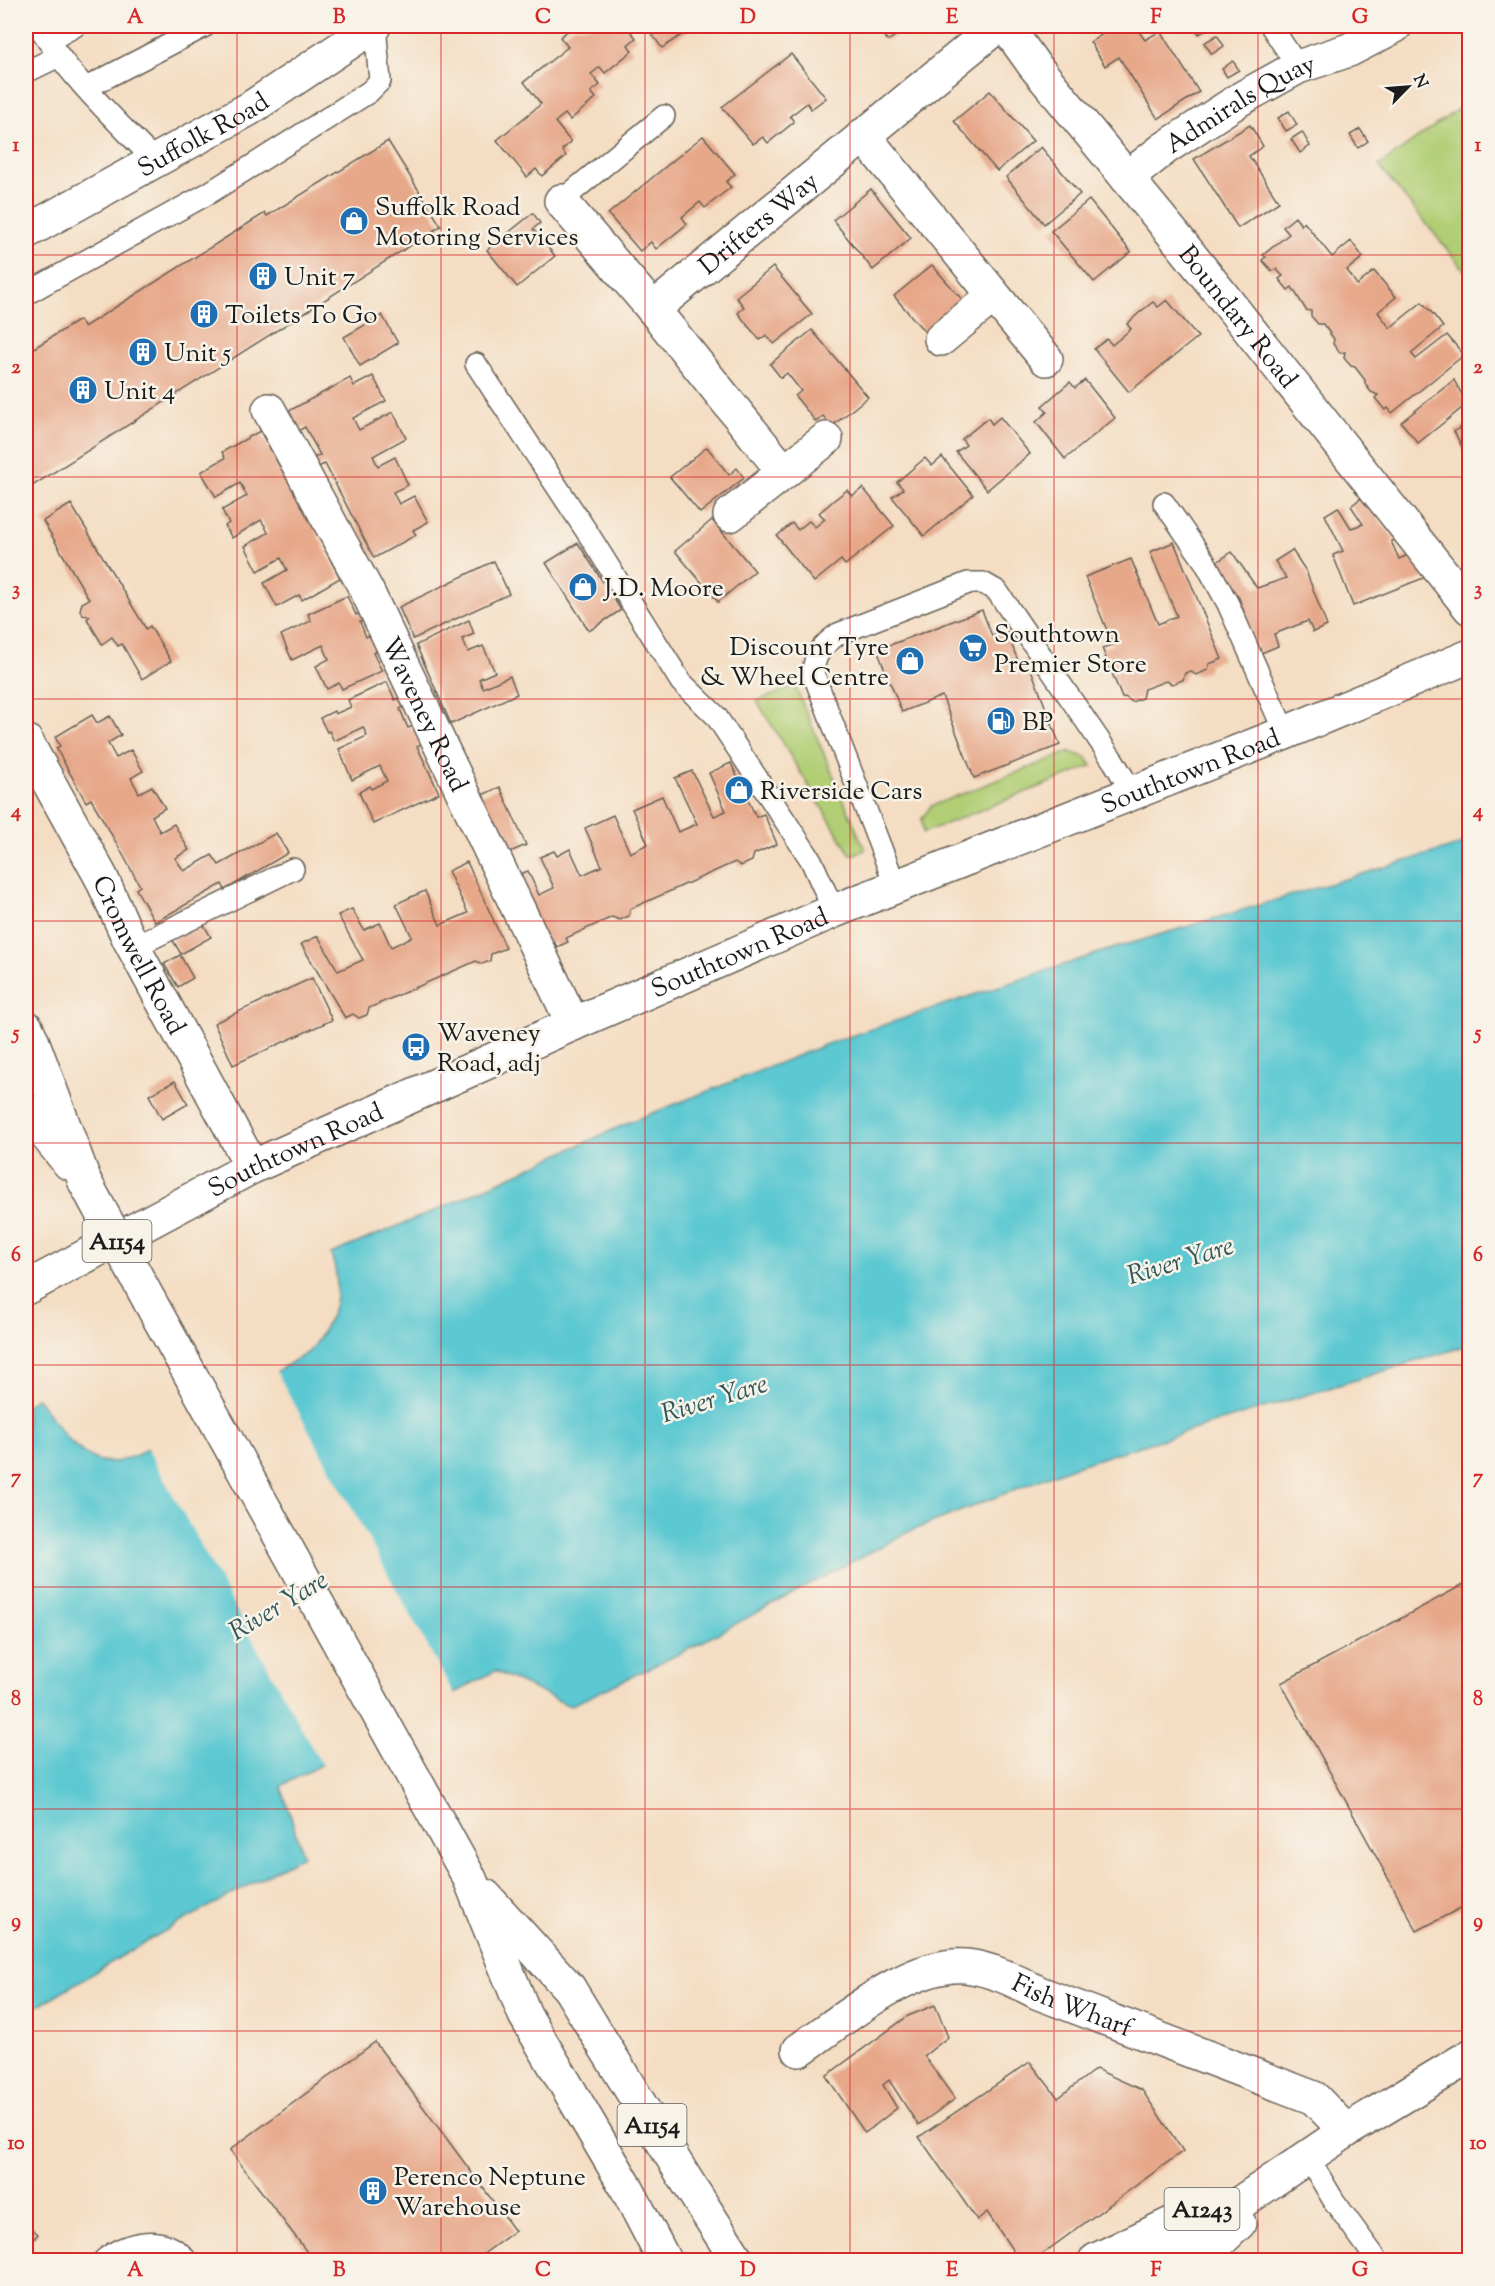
<svg xmlns="http://www.w3.org/2000/svg" width="1495" height="2286" viewBox="0 0 1495 2286" font-family="'Sorts Mill Goudy',serif">
<style>
.green{fill:#b1ce74;stroke:#667548;stroke-width:1.5}
.water{fill:#5bc8d1;stroke:#3c7276;stroke-width:1.5}
.pier{fill:#f4ddc2}
.building{fill:#e7a88a}
.lines{fill:none;stroke-linecap:round;stroke-linejoin:round}
.lane-casing{stroke:#686056;stroke-width:24}
.street-casing{stroke:#686056;stroke-width:36}
.secondary-casing{stroke:#686056;stroke-width:36}
.primary-casing{stroke:#686056;stroke-width:36}
.lane{stroke:#fff;stroke-width:21}
.street{stroke:#fff;stroke-width:33}
.secondary{stroke:#fff;stroke-width:33}
.primary{stroke:#fff;stroke-width:33}
.primary-bridge-casing{stroke:#686056;stroke-width:36;stroke-linecap:butt}
.primary-bridge{stroke:#fff;stroke-width:33}
.grid{fill:none;stroke:#d62828;stroke-width:1.5;stroke-opacity:0.55}
.labels{text-anchor:middle;stroke-width:5;stroke-linejoin:round;paint-order:stroke}
.shield{fill:#f7f3e8;stroke:#5e5c59;stroke-width:1.5}
.shield-label{font-size:24px;font-weight:bold;fill:#1c1c1c}
.street-label{font-size:26px;fill:#1c1c1c;stroke:#f7f3e8}
.poi-label{font-size:26px;fill:#1c1c1c;stroke:#f7f3e8;text-anchor:start}
.water-label{font-size:27px;font-style:italic;fill:#32585b;stroke:#f7f3e8}
.neatline{fill:none;stroke:#d62828;stroke-width:2}
.grid-label{font-size:20px;text-anchor:middle;font-weight:bold;fill:#d62828}
</style>
<rect width="100%" height="100%" fill="#f7f3e8"/>
<filter id="ink" filterUnits="userSpaceOnUse"><feTurbulence type="fractalNoise" baseFrequency=".0167" numOctaves="2"/><feDisplacementMap in="SourceGraphic" scale="12" xChannelSelector="R" yChannelSelector="G"/><feConvolveMatrix kernelMatrix="1 2 1 2 8 2 1 2 1" color-interpolation-filters="sRGB"/></filter>
<filter id="wash" filterUnits="userSpaceOnUse"><feTurbulence type="fractalNoise" baseFrequency=".008" numOctaves="4" result="noise"/><feDisplacementMap in="SourceGraphic" scale="24" xChannelSelector="R" yChannelSelector="G"/><feGaussianBlur stdDeviation="1.35" result="paint"/><feColorMatrix in="noise" values="0 0 0 0 0 0 0 0 0 0 0 0 0 0 0 0 0 1.4 0 .05"/><feComposite in="paint" operator="in"/></filter>
<g filter="url(#wash)">
<rect width="100%" height="100%" fill="#f4ddc2"/>
<g class="green">
<polygon points="1469,101 1469,276 1379,166"/>
<polygon points="795,686 865,850 851,855 757,701"/>
<polygon points="1069,752 1086,757 1092,766 923,833 922,818 931,806"/>
</g>
<path class="water" d="M1469 842V1345L1072 1467 908 1532 685 1651 570 1706 495 1671 281 1786 303 1855 154 1937 26 2013V1405L37 1398C55 1421 79 1466 114 1462 122 1461 130 1457 137 1455L309 1352C333 1319 345 1295 331 1254L441 1208 630 1122 827 1044 1102 952Z"/>
<polygon class="pier" points="275,1369 455,1696 323,1767 146,1446"/>
<g id="blocks">
<g class="building">
<polygon points="574,26 626,26 636,38 628,45 632,51 605,73 600,67 591,74 600,85 591,92 596,98 570,120 565,114 555,122 571,142 562,150 566,156 542,176 536,169 527,177 497,140 541,104 524,82 568,47 560,37"/>
<polygon points="646,26 695,26 662,48"/>
<polygon points="876,26 908,26 888,41"/>
<polygon points="1115,26 1135,26 1145,40 1160,31 1199,92 1158,119 1119,57 1105,66 1090,42"/>
<polygon points="1193,26 1213,26 1199,34"/>
<polygon points="1217,35 1224,46 1212,54 1204,43"/>
<polygon points="791,54 826,98 811,109 807,103 798,110 790,116 794,122 768,143 763,137 753,144 722,107"/>
<polygon points="1233,61 1239,70 1227,77 1222,69"/>
<polygon points="990,91 1033,141 997,171 954,121"/>
<polygon points="1289,111 1297,125 1286,131 1278,118"/>
<polygon points="1250,125 1263,146 1249,156 1279,202 1238,228 1194,159"/>
<polygon points="1360,129 1368,141 1358,148 1350,135"/>
<polygon points="1302,132 1310,146 1300,153 1291,139"/>
<polygon points="703,136 735,174 726,182 731,187 705,208 700,202 682,217 687,224 656,249 651,242 640,251 608,214"/>
<polygon points="388,141 441,226 26,490 26,353 79,320 84,327 265,213 267,216"/>
<polygon points="1041,147 1080,194 1044,224 1006,177"/>
<polygon points="871,189 911,238 873,270 833,220"/>
<polygon points="1089,200 1131,252 1094,282 1051,231"/>
<polygon points="533,213 540,223 533,229 555,256 517,287 487,250"/>
<polygon points="1295,217 1301,225 1304,222 1332,257 1351,241 1363,257 1347,270 1357,285 1374,271 1396,297 1378,312 1390,328 1422,302 1433,314 1443,327 1411,353 1416,359 1447,335 1464,355 1392,413 1388,408 1385,410 1375,398 1378,395 1371,392 1365,384 1365,380 1355,367 1351,366 1344,358 1345,352 1340,353 1333,344 1334,339 1323,324 1318,324 1311,316 1311,311 1306,310 1292,287 1288,290 1279,279 1283,276 1276,269 1272,271 1262,260 1266,257 1263,255 1289,234 1283,227"/>
<polygon points="932,265 973,312 935,344 894,296"/>
<polygon points="773,267 812,314 774,344 766,335 760,340 748,326 738,313 744,307 736,297"/>
<polygon points="1167,300 1198,337 1129,392 1094,349 1107,339 1112,345 1131,329 1127,324 1140,312 1153,302 1158,307"/>
<polygon points="382,315 398,343 360,366 344,337"/>
<polygon points="812,330 868,397 832,426 823,416 816,422 795,396 801,391 787,373 781,378 770,364"/>
<polygon points="373,376 386,401 353,418 359,430 393,412 406,438 373,456 378,466 395,457 408,485 393,492 399,504 414,496 428,522 413,530 416,535 374,558 325,464 318,467 314,458 320,455 305,427 298,431 285,413 350,378 354,386"/>
<polygon points="1085,380 1115,418 1065,459 1036,422 1047,412 1042,406 1070,382 1075,388"/>
<polygon points="1454,380 1467,404 1418,443 1401,422"/>
<polygon points="1000,417 1030,454 987,490 956,452 966,445 962,439 988,418 992,424"/>
<polygon points="1470,423 1470,463 1454,431"/>
<polygon points="260,431 287,479 291,477 299,492 296,494 312,524 316,521 320,529 316,532 340,578 302,600 299,595 277,607 264,583 287,570 281,558 258,571 245,546 268,533 265,526 261,520 232,538 225,526 229,523 222,510 247,496 240,483 216,497 201,472 225,458 222,452"/>
<polygon points="707,447 729,475 737,468 744,478 700,513 670,477"/>
<polygon points="942,457 973,495 924,536 892,497 903,489 897,482 925,458 932,466"/>
<polygon points="863,488 894,526 845,565 841,560 814,582 777,536 792,523 798,530 809,521 815,527 825,519 819,513 833,501 847,490 852,496"/>
<polygon points="1361,498 1395,540 1391,541 1399,559 1408,555 1426,577 1353,606 1333,555 1343,551 1325,515 1338,507 1351,528 1363,524 1351,506"/>
<polygon points="71,504 146,629 150,626 171,661 142,679 122,644 118,646 112,637 102,644 87,619 90,616 83,615 80,610 82,603 89,599 43,521"/>
<polygon points="712,520 755,571 718,602 675,551"/>
<polygon points="1174,542 1222,659 1209,664 1208,670 1196,675 1190,671 1185,673 1183,680 1172,684 1166,681 1144,689 1142,698 1132,702 1125,697 1122,698 1102,648 1113,645 1085,577 1131,559 1158,624 1177,616 1150,552"/>
<polygon points="578,543 621,610 589,631 546,563"/>
<polygon points="1292,550 1306,571 1327,626 1313,632 1308,621 1274,634 1278,646 1259,654 1239,598 1214,564 1232,552 1257,588 1286,578 1275,561"/>
<polygon points="494,561 509,594 413,639 399,607"/>
<polygon points="347,596 356,615 360,613 363,621 360,622 366,637 372,634 380,650 373,653 382,671 342,689 339,683 327,689 316,666 329,659 323,645 292,660 281,635 311,621 308,614"/>
<polygon points="982,610 992,636 1006,630 1018,661 1027,659 1060,745 974,778 942,696 902,712 877,650"/>
<polygon points="469,620 474,634 462,639 468,652 483,646 495,672 479,679 483,688 510,676 517,694 451,724 416,645"/>
<polygon points="387,682 395,700 399,698 403,707 400,709 408,728 413,726 421,744 417,746 439,793 373,824 359,792 370,786 371,789 387,781 380,766 352,780 339,749 367,736 363,727 334,741 329,731 327,732 320,718 334,711 335,714 351,707 348,700"/>
<polygon points="92,715 97,723 110,716 121,735 108,743 116,758 131,750 143,771 131,778 139,793 152,786 165,808 152,816 160,832 174,824 182,838 189,850 175,858 184,871 212,855 219,865 276,833 288,853 225,890 222,884 155,922 136,889 140,886 117,844 91,799 86,802 56,748 60,746 55,737"/>
<polygon points="731,763 756,817 764,814 777,844 754,854 752,861 741,866 735,862 630,909 629,916 620,920 612,917 566,938 568,942 557,947 554,942 547,946 513,877 528,871 539,895 554,888 540,857 554,851 557,856 570,849 582,875 602,866 585,828 613,815 630,853 648,844 632,809 662,796 678,832 697,824 675,778 692,771 714,816 726,811 709,773"/>
<polygon points="500,787 526,845 501,856 473,799"/>
<polygon points="467,862 506,948 491,954 490,961 482,964 476,961 369,1008 367,1015 359,1018 353,1014 345,1018 301,944 318,936 338,971 363,960 338,915 352,909 364,930 380,923 391,947 412,937 396,904 411,897 425,891 440,925 468,913 448,871"/>
<polygon points="202,922 211,937 181,954 172,939"/>
<polygon points="180,955 193,978 178,987 164,964"/>
<polygon points="312,978 332,1020 233,1065 214,1023"/>
<polygon points="175,1081 188,1104 162,1119 149,1095"/>
<polygon points="1470,1581 1470,1903 1417,1931 1281,1683"/>
<polygon points="935,2005 948,2037 924,2056 955,2099 918,2125 889,2080 883,2085 897,2108 865,2133 826,2076 908,2016"/>
<polygon points="375,2042 515,2231 475,2260 313,2260 230,2150"/>
<polygon points="1030,2062 1058,2098 1096,2069 1142,2090 1183,2151 1034,2260 1019,2260 987,2212 977,2220 919,2137"/>
<polygon points="26,2223 38,2234 26,2248"/>
</g>
</g>
</g>
<g filter="url(#ink)">
<use href="#blocks" fill-opacity="0" stroke="#686056" stroke-width="1.5"/>
<g class="lines">
<g class="lane-casing">
<g id="lane">
<path d="M39 26C69 77 115 119 156 162"/>
<polyline points="1271,26 1298,67"/>
<polyline points="48,41 75,26"/>
<polyline points="26,72 59,56"/>
<polyline points="86,88 205,26"/>
<polyline points="561,201 664,116"/>
<polyline points="26,294 209,193 369,92 380,81 375,26"/>
<polyline points="476,364 589,535 681,682 716,716 811,860 834,911"/>
<polyline points="1164,503 1205,562 1228,604 1285,733"/>
<path d="M896 887 813 673C814 654 823 645 838 634L968 583H983L997 591 1114 762 1133 794"/>
<polyline points="134,947 293,869"/>
<polyline points="1308,2157 1334,2201 1377,2260"/>
<path d="M104 2260C126 2241 167 2233 186 2260"/>
</g>
</g>
<g class="street-casing">
<g id="street">
<polyline points="863,135 1046,359"/>
<path id="s1" d="M1127 178 1165 148 1242 98 1298 67 1349 50 1395 26"/>
<polyline points="561,201 653,309 784,472"/>
<path id="s2" d="M26 232 249 109 374 26"/>
<path id="s3" d="M653 309 997 26"/>
<polyline points="941,339 993,296"/>
<path id="s4" d="M269 410 367 591 573 1024"/>
<polyline points="730,515 826,439"/>
<path id="s5" d="M26 741 101 877 129 939 252 1167"/>
<path id="s6" d="M799 2050C843 2020 911 1961 966 1966 992 1969 1016 1981 1039 1993L1314 2098 1346 2131"/>
</g>
</g>
<g class="secondary-casing">
<g id="secondary">
<path id="s7" d="M1006 26 1034 65 1183 246 1470 608"/>
<path id="s8" d="M26 1288 252 1167 573 1024 834 911 1285 733 1470 656"/>
</g>
</g>
<g class="primary-casing">
<g id="primary">
<polyline points="26,1027 32,1040 85,1182"/>
<polyline points="26,1110 69,1163"/>
<polyline points="149,1300 470,1879 525,2015 625,2185 664,2260"/>
<polyline points="485,1896 569,1988 683,2175 737,2260"/>
<polyline points="1096,2260 1204,2208"/>
<polyline points="1156,2260 1346,2131 1470,2056"/>
<polyline points="1200,2260 1239,2223"/>
</g>
</g>
<use href="#lane" class="lane"/>
<use href="#street" class="street"/>
<use href="#secondary" class="secondary"/>
<use href="#primary" class="primary"/>
<g class="primary-bridge-casing">
<polyline id="primary-bridge" points="85,1182 149,1300"/>
</g>
<use href="#primary-bridge" class="primary-bridge"/>
</g>
</g>
<path class="grid" d="M237 26V2260M441 26V2260M645 26V2260M850 26V2260M1054 26V2260M1258 26V2260M26 255H1470M26 477H1470M26 699H1470M26 921H1470M26 1143H1470M26 1365H1470M26 1587H1470M26 1809H1470M26 2031H1470"/>
<defs>
<g id="shop-disc" transform="scale(1.5)"><circle r="9.5" fill="#1f6fb2" stroke="#f7f3e8"/><path d="M-5-2.5h2.3a2.7 3.5 0 0 1 5.4 0H5L5.5 6h-11ZM-1.5-2.5h3a1.5 2.3 0 0 0-3 0Z" fill="#fff"/></g>
<g id="building-disc" transform="scale(1.5)"><circle r="9.5" fill="#1f6fb2" stroke="#f7f3e8"/><path d="M-4-6H4V6H1V3H-1V6H-4ZM-2.5-4.3h1.7v1.8h-1.7ZM.8-4.3h1.7v1.8H.8ZM-2.5-1h1.7V.8h-1.7ZM.8-1h1.7V.8H.8Z" fill="#fff"/></g>
<g id="supermarket-disc" transform="scale(1.5)"><circle r="9.5" fill="#1f6fb2" stroke="#f7f3e8"/><path d="M-6-5.5h2.5l.6 2H6L4.5 2H-2.5L-4.4-4H-6ZM-1.5 3.2a1.3 1.3 0 1 0 .1 0ZM3 3.2a1.3 1.3 0 1 0 .1 0Z" fill="#fff"/></g>
<g id="fuel-disc" transform="scale(1.5)"><circle r="9.5" fill="#1f6fb2" stroke="#f7f3e8"/><path d="M-5.5-6h7V0h2V4h1.3V-2.5L3-4.5l.8-.8L6-3V5H2.5V1h-1V6h-7ZM-4.2-4.7v3.2H.2V-4.7Z" fill="#fff"/></g>
<g id="bus-disc" transform="scale(1.5)"><circle r="9.5" fill="#1f6fb2" stroke="#f7f3e8"/><path d="M-5-6H5V4H4V6H2V4H-2V6H-4V4H-5ZM-3.5-4V0h7V-4ZM-3.5 1.2v1.5H-2V1.2ZM2 1.2v1.5H3.5V1.2Z" fill="#fff"/></g>
</defs>
<g fill-rule="evenodd">
<use href="#shop-disc" x="354" y="221"/>
<use href="#building-disc" x="263" y="276"/>
<use href="#building-disc" x="204" y="314"/>
<use href="#building-disc" x="143" y="352"/>
<use href="#building-disc" x="83" y="390"/>
<use href="#shop-disc" x="583" y="587"/>
<use href="#supermarket-disc" x="973" y="648"/>
<use href="#shop-disc" x="910" y="661"/>
<use href="#fuel-disc" x="1001" y="721"/>
<use href="#shop-disc" x="739" y="790"/>
<use href="#bus-disc" x="416" y="1047"/>
<use href="#building-disc" x="373" y="2191"/>
</g>
<g class="labels">
<g class="shield">
<rect x="82.5" y="1220" width="69" height="42" rx="4.5"/>
<rect x="617.5" y="2104" width="69" height="42" rx="4.5"/>
<rect x="1164.5" y="2188" width="75" height="42" rx="4.5"/>
</g>
<g class="shield-label">
<text x="117" y="1249">A1154</text>
<text x="652" y="2133">A1154</text>
<text x="1202" y="2217">A1243</text>
</g>
<g class="street-label">
<text dy="9" stroke="none"><textPath href="#s1" startOffset="136">Admirals Quay</textPath></text>
<text dy="9" stroke="none"><textPath href="#s2" startOffset="202">Suffolk Road</textPath></text>
<text dy="9" stroke="none"><textPath href="#s3" startOffset="136">Drifters Way</textPath></text>
<text dy="9" stroke="none"><textPath href="#s7" startOffset="372">Boundary Road</textPath></text>
<text dy="9" stroke="none"><textPath href="#s4" startOffset="342">Waveney Road</textPath></text>
<text dy="9" stroke="none"><textPath href="#s8" startOffset="1275">Southtown Road</textPath></text>
<text dy="9" stroke="none"><textPath href="#s8" startOffset="789">Southtown Road</textPath></text>
<text dy="9" stroke="none"><textPath href="#s5" startOffset="242">Cromwell Road</textPath></text>
<text dy="9" stroke="none"><textPath href="#s8" startOffset="303">Southtown Road</textPath></text>
<text dy="9" stroke="none"><textPath href="#s6" startOffset="304">Fish Wharf</textPath></text>
</g>
<g class="poi-label">
<text x="375" y="215">Suffolk Road<tspan x="375" dy="30">Motoring Services</tspan></text>
<text x="284" y="285">Unit 7</text>
<text x="225" y="323">Toilets To Go</text>
<text x="164" y="361">Unit 5</text>
<text x="104" y="399">Unit 4</text>
<text x="604" y="596">J.D. Moore</text>
<text x="994" y="642">Southtown<tspan x="994" dy="30">Premier Store</tspan></text>
<text x="889" y="655" text-anchor="end">Discount Tyre<tspan x="889" dy="30">&amp; Wheel Centre</tspan></text>
<text x="1022" y="730">BP</text>
<text x="760" y="799">Riverside Cars</text>
<text x="437" y="1041">Waveney<tspan x="437" dy="30">Road, adj</tspan></text>
<text x="394" y="2185">Perenco Neptune<tspan x="394" dy="30">Warehouse</tspan></text>
</g>
<g class="water-label">
<text transform="translate(1180 1260) rotate(-17)" y="9">River Yare</text>
<text transform="translate(714 1398) rotate(-17)" y="9">River Yare</text>
<text transform="translate(278 1605) rotate(-31)" y="9">River Yare</text>
</g>
</g>
<rect width="1495" height="2286" fill="none" stroke="#f7f3e8" stroke-width="66"/>
<g transform="translate(1408 87) rotate(65)" stroke="#f7f3e8" stroke-width="4.5" paint-order="stroke">
<path d="M0-4.5L10 22L0 15L-10 22Z" fill="#1c1c1c"/>
<text y="-9" font-size="16" font-weight="bold" text-anchor="middle" fill="#1c1c1c">N</text>
</g>
<rect x="33" y="33" width="1429" height="2220" class="neatline"/>
<g class="grid-label">
<text x="135" y="23">A</text>
<text x="339" y="23">B</text>
<text x="543" y="23">C</text>
<text x="748" y="23">D</text>
<text x="952" y="23">E</text>
<text x="1156" y="23">F</text>
<text x="1360" y="23">G</text>
<text x="16" y="151">1</text>
<text x="1478" y="151">1</text>
<text x="16" y="373">2</text>
<text x="1478" y="373">2</text>
<text x="16" y="595">3</text>
<text x="1478" y="595">3</text>
<text x="16" y="817">4</text>
<text x="1478" y="817">4</text>
<text x="16" y="1039">5</text>
<text x="1478" y="1039">5</text>
<text x="16" y="1261">6</text>
<text x="1478" y="1261">6</text>
<text x="16" y="1483">7</text>
<text x="1478" y="1483">7</text>
<text x="16" y="1705">8</text>
<text x="1478" y="1705">8</text>
<text x="16" y="1927">9</text>
<text x="1478" y="1927">9</text>
<text x="16" y="2149">10</text>
<text x="1478" y="2149">10</text>
<text x="135" y="2276">A</text>
<text x="339" y="2276">B</text>
<text x="543" y="2276">C</text>
<text x="748" y="2276">D</text>
<text x="952" y="2276">E</text>
<text x="1156" y="2276">F</text>
<text x="1360" y="2276">G</text>
</g>
</svg>
